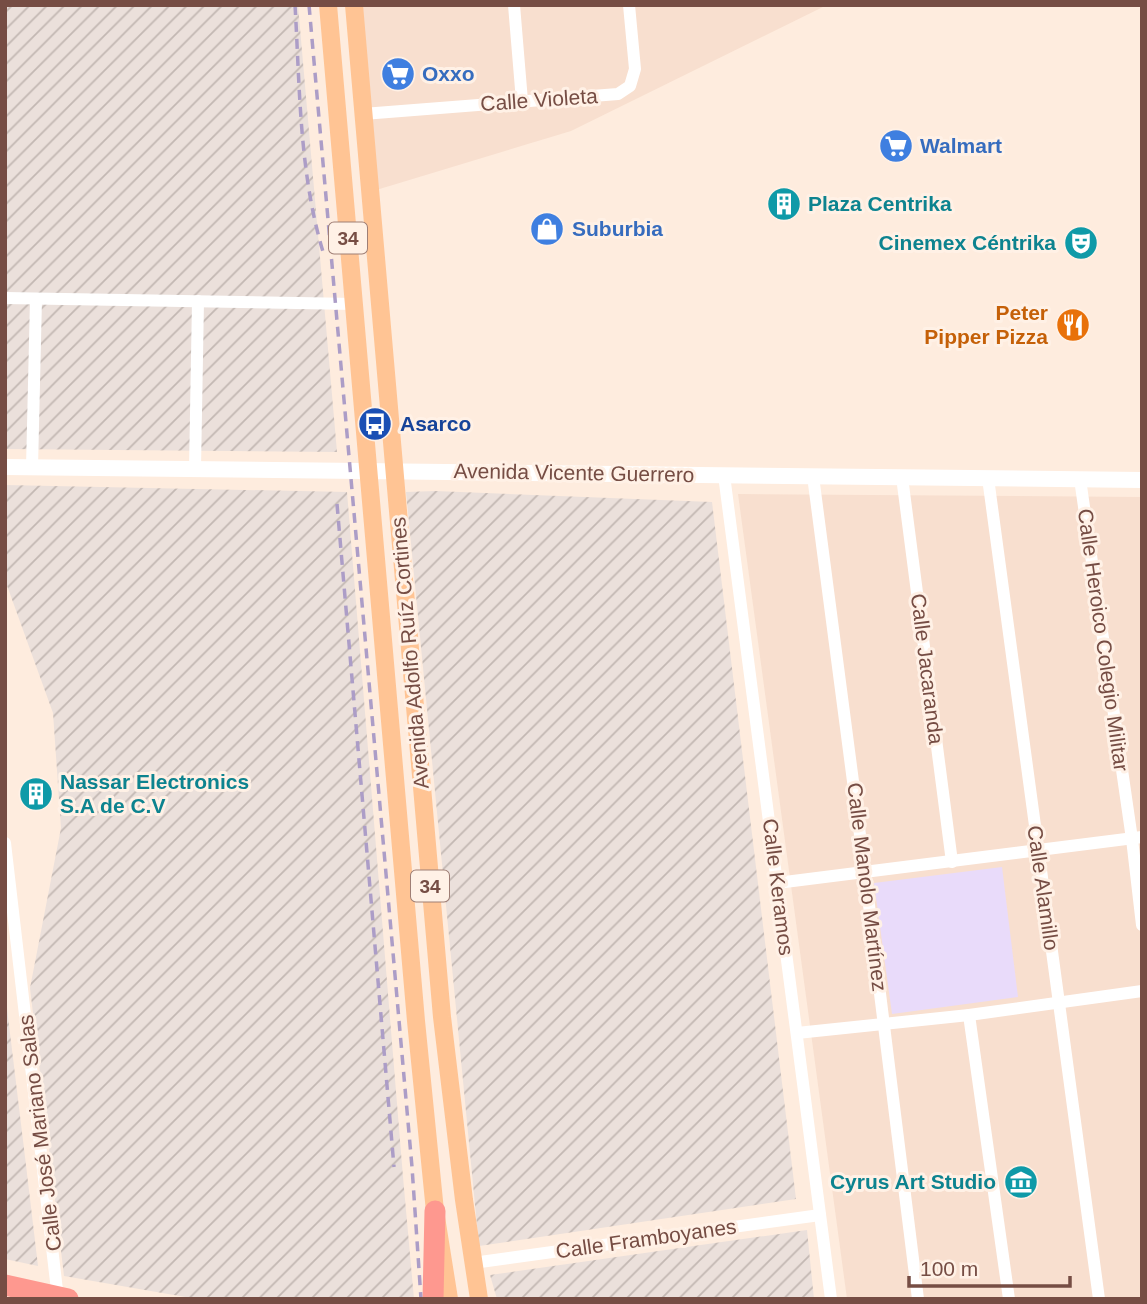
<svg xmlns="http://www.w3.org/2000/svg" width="1147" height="1304" viewBox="0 0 1147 1304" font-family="Arial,sans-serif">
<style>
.residential{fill:#f8dfcf}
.industrial{fill:url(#industrial-furrows)}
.education{fill:#e9dbfa}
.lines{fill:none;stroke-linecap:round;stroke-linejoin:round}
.street{stroke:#fff;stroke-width:12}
.secondary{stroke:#fff;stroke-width:16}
.primary{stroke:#ffc494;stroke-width:18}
.highway{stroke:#fe988f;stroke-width:21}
.rail{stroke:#ac9dc7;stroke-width:3.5;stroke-dasharray:10 7;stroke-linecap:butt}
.labels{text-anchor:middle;stroke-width:6;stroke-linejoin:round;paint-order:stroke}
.shield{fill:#fff1e6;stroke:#9f7e75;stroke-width:2}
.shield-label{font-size:19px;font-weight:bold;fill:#764d44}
.shop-label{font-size:21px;font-weight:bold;fill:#366cbe;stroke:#fff1e6;text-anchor:start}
.street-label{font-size:21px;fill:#764d44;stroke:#fff1e6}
.culture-label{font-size:21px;font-weight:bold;fill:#0d838f;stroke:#fff1e6;text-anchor:start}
.food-label{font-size:21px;font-weight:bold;fill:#c56008;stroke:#fff1e6;text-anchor:end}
.transit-label{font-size:21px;font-weight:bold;fill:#164399;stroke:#fff1e6;text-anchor:start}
</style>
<defs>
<pattern id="industrial-furrows" width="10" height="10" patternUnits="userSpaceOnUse" patternTransform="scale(1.75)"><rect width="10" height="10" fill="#ebe0db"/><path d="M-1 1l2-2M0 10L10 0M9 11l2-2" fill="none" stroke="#c3b8b3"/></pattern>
</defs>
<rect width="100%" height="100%" fill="#feecde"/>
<g class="residential">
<polygon points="357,5 827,5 571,131 373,191"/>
<polygon points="738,494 1142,497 1142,1299 847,1299"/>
</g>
<g class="industrial">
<polygon points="5,5 298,5 337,452 5,449"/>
<polygon points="5,485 347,492 403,1177 414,1299 197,1299 64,1276 30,988 61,828 53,713 5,580"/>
<polygon points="435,491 712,502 796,1199 479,1246 406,492"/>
<polygon points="5,992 25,1157 38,1266 5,1259"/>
<polygon points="807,1230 814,1299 497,1299 490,1275"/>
</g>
<polygon class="education" points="1002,867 1018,997 892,1014 874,883"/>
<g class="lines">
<g class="street">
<polyline points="514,5 522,101"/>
<polyline points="363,114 618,94 630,86 635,69 629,5"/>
<polyline points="5,298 355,304"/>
<polyline points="32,468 36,299"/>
<polyline points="195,469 198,301"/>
<polyline points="724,475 831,1299"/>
<polyline points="813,476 865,873 918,1299"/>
<polyline points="902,477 952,862"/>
<polyline points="988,478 1099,1299"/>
<polyline points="1080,479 1132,839 1142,925"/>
<polyline points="5,843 58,1299"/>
<polyline points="777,883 1142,837"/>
<polyline points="969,1015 1009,1299"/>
<polyline points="797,1033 969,1015 1142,991"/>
<polyline points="473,1263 820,1215"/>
</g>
<polyline class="secondary" points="5,467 1142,480"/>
<g class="primary">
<polyline points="328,5 416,1021 435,1211 449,1299"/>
<polyline points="354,5 442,1017 464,1200 479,1299"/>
</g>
<g class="highway">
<polyline points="5,1285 68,1299"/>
<polyline points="433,1299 435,1211"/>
</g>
<g class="rail">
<path d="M295 5C300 89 299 174 324 255"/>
<polyline points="309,5 412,1167 421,1299"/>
<polyline points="337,504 394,1167"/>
</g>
</g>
<defs>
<g id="supermarket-disc" transform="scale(1.75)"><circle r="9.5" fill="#3f7fe0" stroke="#fff1e6"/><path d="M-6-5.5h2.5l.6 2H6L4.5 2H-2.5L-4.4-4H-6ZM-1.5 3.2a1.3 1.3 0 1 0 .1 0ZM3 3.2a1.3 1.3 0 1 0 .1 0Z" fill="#fff"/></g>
<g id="building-disc" transform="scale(1.75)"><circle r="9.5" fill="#0f9aa8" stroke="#fff1e6"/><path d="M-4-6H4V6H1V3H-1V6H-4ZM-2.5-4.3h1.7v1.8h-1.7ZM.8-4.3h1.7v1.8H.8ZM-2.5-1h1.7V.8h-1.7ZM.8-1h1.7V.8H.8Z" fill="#fff"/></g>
<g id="shop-disc" transform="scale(1.75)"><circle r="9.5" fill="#3f7fe0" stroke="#fff1e6"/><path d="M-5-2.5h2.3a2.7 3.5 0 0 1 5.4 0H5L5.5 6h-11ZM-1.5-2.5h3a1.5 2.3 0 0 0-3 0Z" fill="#fff"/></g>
<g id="theatre-disc" transform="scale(1.75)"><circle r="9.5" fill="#0f9aa8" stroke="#fff1e6"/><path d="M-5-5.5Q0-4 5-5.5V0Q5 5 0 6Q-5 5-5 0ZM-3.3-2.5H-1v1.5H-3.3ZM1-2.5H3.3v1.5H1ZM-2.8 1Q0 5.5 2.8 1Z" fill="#fff"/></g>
<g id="restaurant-disc" transform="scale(1.75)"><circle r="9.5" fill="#e8710a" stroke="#fff1e6"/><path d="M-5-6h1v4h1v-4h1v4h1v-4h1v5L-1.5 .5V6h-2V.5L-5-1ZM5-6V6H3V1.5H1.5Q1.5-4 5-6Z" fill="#fff"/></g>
<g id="bus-disc" transform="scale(1.75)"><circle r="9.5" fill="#1a4fb4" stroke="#fff1e6"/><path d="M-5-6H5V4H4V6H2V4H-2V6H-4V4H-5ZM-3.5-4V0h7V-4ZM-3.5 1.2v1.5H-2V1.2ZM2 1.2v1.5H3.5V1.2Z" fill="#fff"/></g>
<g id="museum-disc" transform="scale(1.75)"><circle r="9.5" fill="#0f9aa8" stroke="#fff1e6"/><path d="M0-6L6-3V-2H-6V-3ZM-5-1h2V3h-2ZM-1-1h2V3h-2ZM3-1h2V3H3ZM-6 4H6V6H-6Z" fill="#fff"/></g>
</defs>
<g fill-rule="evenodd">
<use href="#supermarket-disc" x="398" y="74"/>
<use href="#supermarket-disc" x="896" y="146"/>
<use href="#building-disc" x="784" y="204"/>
<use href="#shop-disc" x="547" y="229"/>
<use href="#theatre-disc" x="1081" y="243"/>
<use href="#restaurant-disc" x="1073" y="325"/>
<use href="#bus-disc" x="375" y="424"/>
<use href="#building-disc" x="36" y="794"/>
<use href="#museum-disc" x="1021" y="1182"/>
</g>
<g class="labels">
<g class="shield">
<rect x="329" y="222.5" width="38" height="31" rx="5"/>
<rect x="411" y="870.5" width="38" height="31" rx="5"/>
</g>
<g class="shield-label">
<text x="348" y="245">34</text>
<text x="430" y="893">34</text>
</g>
<g class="shop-label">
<text x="422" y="81">Oxxo</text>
<text x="920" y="153">Walmart</text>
<text x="572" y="236">Suburbia</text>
</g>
<g class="street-label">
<text transform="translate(539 100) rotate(-4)" y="7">Calle Violeta</text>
<text transform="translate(574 473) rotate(1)" y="7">Avenida Vicente Guerrero</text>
<text transform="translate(1103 640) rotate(82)" y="7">Calle Heroico Colegio Militar</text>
<text transform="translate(410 653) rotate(-95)" y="7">Avenida Adolfo Ruíz Cortines</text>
<text transform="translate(927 669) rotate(83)" y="7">Calle Jacaranda</text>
<text transform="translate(778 887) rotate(83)" y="7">Calle Keramos</text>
<text transform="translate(867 887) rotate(83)" y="7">Calle Manolo Martínez</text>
<text transform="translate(1043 888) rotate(82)" y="7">Calle Alamillo</text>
<text transform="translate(40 1133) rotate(-97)" y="7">Calle José Mariano Salas</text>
<text transform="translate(646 1239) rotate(-8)" y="7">Calle Framboyanes</text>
</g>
<g class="culture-label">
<text x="808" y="211">Plaza Centrika</text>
<text x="1056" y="250" text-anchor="end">Cinemex Céntrika</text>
<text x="60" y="789">Nassar Electronics<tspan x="60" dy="24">S.A de C.V</tspan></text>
<text x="996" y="1189" text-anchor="end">Cyrus Art Studio</text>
</g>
<g class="food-label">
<text x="1048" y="320">Peter<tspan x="1048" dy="24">Pipper Pizza</tspan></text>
</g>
<g class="transit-label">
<text x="400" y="431">Asarco</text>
</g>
</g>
<rect width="1147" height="1304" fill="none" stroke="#764d44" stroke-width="14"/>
<path d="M909 1276v10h161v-10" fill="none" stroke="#764d44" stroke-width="3.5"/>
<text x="920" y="1276" font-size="21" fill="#764d44" stroke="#fff1e6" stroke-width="5" paint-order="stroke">100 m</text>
</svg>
